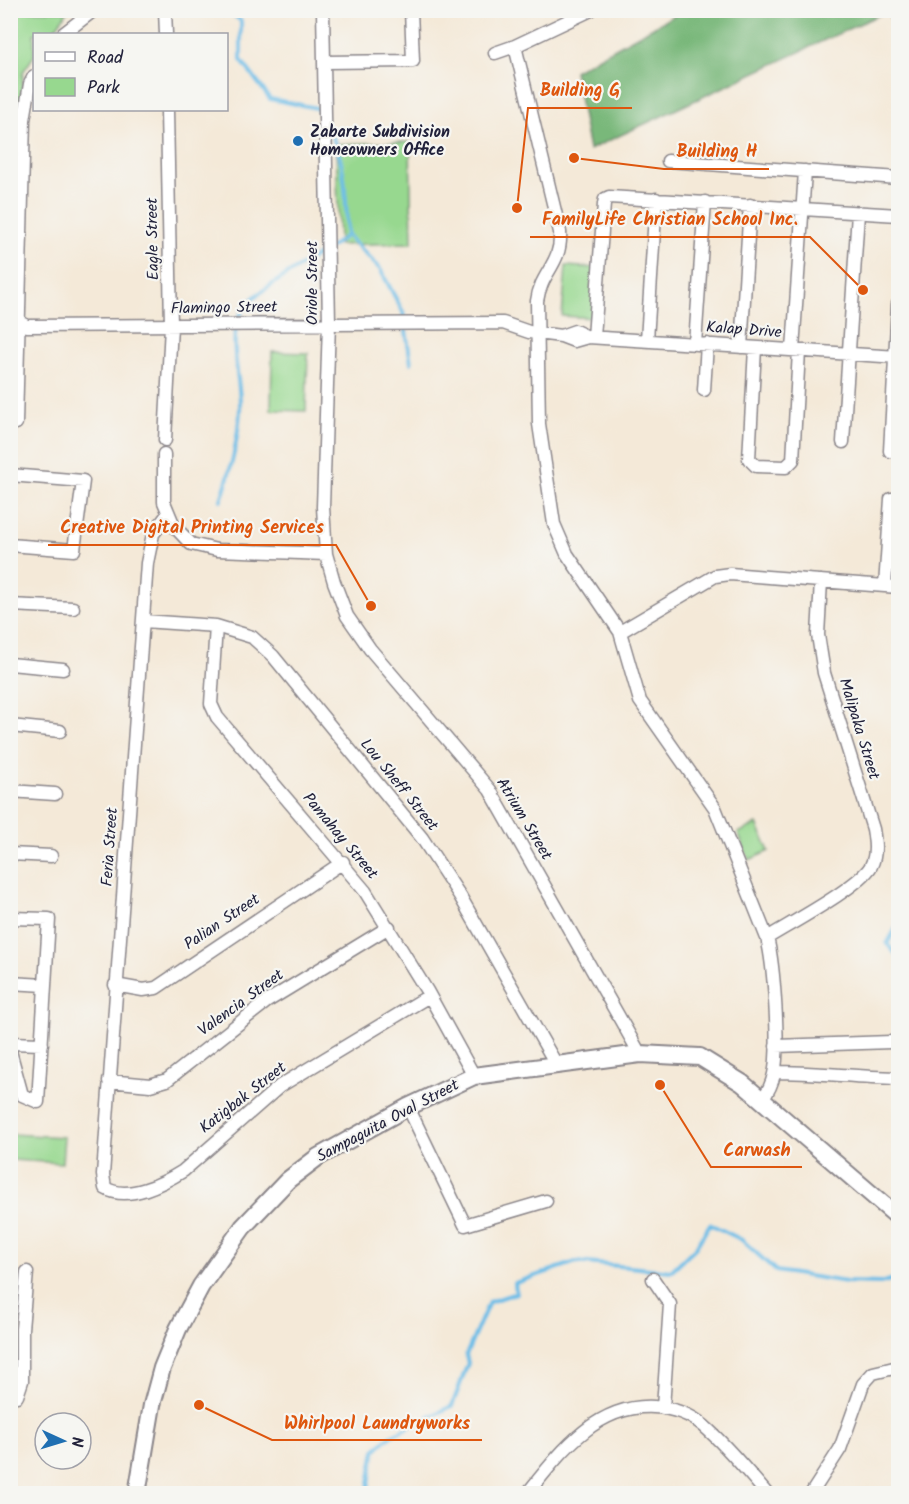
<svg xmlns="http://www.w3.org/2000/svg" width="909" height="1504" viewBox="0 0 909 1504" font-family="Kalam,sans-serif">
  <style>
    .green { fill: #97d88f; stroke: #5c7d65; stroke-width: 1.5 }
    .forest { fill: #79b87a; stroke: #4e6d5a; stroke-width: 1.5 }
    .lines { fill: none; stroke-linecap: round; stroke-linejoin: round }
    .stream { stroke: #6cbde7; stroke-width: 4 }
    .minor-casing { stroke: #8b868a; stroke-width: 15 }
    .major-casing { stroke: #8b868a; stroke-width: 20 }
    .minor { stroke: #fff; stroke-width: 12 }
    .major { stroke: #fff; stroke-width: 16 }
    .poi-dot { fill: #1f6fb2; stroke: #f6f6f2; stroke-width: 2 }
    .labels { text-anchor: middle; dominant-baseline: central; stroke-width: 4.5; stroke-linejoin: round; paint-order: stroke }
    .poi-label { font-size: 16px; font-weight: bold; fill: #22223b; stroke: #f6f6f2; text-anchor: start }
    .street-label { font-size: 16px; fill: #22223b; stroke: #f6f6f2 }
    .leader { fill: none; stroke: #de560e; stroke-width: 2 }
    .callout-dot { fill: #de560e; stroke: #f6f6f2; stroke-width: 2 }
    .callout-label { font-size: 18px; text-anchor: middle; font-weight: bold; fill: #de560e; stroke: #f6f6f2; stroke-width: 4.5; stroke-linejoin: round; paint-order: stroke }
  </style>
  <rect width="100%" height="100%" fill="#f6f6f2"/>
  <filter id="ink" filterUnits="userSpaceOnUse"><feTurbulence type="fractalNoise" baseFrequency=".0167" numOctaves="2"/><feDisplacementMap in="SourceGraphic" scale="12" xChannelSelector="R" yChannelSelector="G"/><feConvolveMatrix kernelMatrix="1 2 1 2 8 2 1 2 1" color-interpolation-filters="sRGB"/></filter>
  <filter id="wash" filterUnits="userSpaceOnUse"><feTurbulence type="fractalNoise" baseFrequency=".008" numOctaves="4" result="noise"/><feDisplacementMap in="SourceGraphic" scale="24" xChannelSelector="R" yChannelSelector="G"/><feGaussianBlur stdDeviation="1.35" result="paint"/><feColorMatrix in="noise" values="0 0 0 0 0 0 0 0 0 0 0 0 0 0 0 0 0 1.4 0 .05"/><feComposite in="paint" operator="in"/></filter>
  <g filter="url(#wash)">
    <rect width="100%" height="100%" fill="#f4e9d8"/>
    <path class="green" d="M10 11H68L51 34H34V56L23 72 13 286Z
      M410 142 412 243 339 245 336 144Z
      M566 266 597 268 594 318 562 316Z
      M272 352 308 353 306 411 271 410Z
      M757 824 769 851 749 860 738 833Z
      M10 1134 64 1137 62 1163 11 1160Z"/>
    <path class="forest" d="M682 11H898V34L887 11 589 150 574 71Z"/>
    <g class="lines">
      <path class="stream" d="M227 10 241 21V60L270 99 317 108 321 115
        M330 132C347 164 346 200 347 235L380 269 403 312 411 363
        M331 247 347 235
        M221 500C231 470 238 442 240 410 242 375 222 333 248 303 261 289 306 263 324 251
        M898 925 887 944 898 956
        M367 1494 375 1450 390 1436 452 1406 468 1363 466 1355 489 1302 516 1293 515 1283 576 1262 671 1271 696 1247 710 1224 742 1240 776 1271 846 1282 880 1283 898 1278"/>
    </g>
  </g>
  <g filter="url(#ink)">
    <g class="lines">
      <defs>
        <path id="minor" d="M165 10 166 34
          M323 10 329 323 323 507 326 554 334 582 347 616 370 649 490 790 640 1054
          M63 34 94 10
          M515 46 560 232C562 265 541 271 537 301L539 424 554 524 567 554 620 632 640 701 715 808 767 938C774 964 780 1049 774 1074 772 1084 768 1092 762 1100
          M495 53 515 46 591 10
          M325 62 413 61 411 10
          M668 161 898 178
          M10 317 27 326 503 323 529 332 561 336 574 341 588 337
          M561 336 575 331 588 337 898 357
          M594 337 604 204 605 199 609 197 898 215
          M647 340 656 199
          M695 344 705 202
          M741 347 750 205
          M755 348 749 459 756 466 786 467 793 460 799 351
          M793 350 805 171
          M704 390 707 344
          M16 423 24 120 30 84 34 76
          M165 440 171 326 167 110
          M843 442 858 213
          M890 451 898 304
          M164 454V502L174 526 191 544 217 550 326 554
          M10 475 83 481 74 550 10 545
          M168 514 153 534 147 563 103 1175 105 1188C128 1202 164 1183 183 1171L280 1086 429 996
          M885 586 891 499H898
          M10 605 73 608
          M143 621 216 626 252 637 273 656 422 838 460 896 556 1064
          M216 626 211 704 217 717 365 891 427 991 474 1076
          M620 632 715 576 730 574 898 587
          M10 664 63 669
          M10 726 60 731
          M10 791 55 794
          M10 854 51 856
          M10 918 49 919 38 1102 22 1095 10 1051
          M767 938C791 923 859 887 871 866 877 854 875 841 873 829L824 673 818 635 821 581
          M10 983 45 985
          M115 985 143 990 156 988 343 862
          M10 1043 42 1044
          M776 1046 891 1042
          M775 1072C815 1072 854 1077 895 1078
          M109 1081 150 1085 167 1080 266 1002 389 927
          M408 1107 465 1225 546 1201
          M653 1279 670 1304 663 1408
          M17 1396 22 1381V1329L27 1272
          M527 1494C560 1453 596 1404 654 1407 672 1408 690 1414 704 1426 727 1446 747 1471 767 1494
          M811 1494 840 1449 863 1384 873 1373 898 1367"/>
        <path id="major" d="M137 1494 152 1405 162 1368 178 1329 201 1286 243 1227 288 1180 318 1157 408 1107 474 1076 640 1054 700 1057 742 1083 898 1217"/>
      </defs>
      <use href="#minor" class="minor-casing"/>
      <use href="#major" class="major-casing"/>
      <use href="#minor" class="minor"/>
      <use href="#major" class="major"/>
    </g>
  </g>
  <circle class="poi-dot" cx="298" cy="141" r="6"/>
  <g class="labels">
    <g class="poi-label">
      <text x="310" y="132">Zabarte Subdivision<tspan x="310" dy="18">Homeowners Office</tspan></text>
    </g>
    <g class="street-label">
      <text transform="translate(153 239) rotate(-91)">Eagle Street</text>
      <text transform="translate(312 283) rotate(-90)">Oriole Street</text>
      <text transform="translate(224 308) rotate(-1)">Flamingo Street</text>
      <text transform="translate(744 330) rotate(4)">Kalap Drive</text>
      <text transform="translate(859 729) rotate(73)">Malipaka Street</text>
      <text transform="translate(399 785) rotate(51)">Lou Sheff Street</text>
      <text transform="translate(524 819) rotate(59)">Atrium Street</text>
      <text transform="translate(340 836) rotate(50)">Pamahay Street</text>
      <text transform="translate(110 847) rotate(-86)">Feria Street</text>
      <text transform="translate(222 922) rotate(-34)">Palian Street</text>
      <text transform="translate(241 1003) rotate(-36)">Valencia Street</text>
      <text transform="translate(243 1098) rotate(-38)">Katigbak Street</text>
      <text transform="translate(388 1121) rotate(-28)">Sampaguita Oval Street</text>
    </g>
  </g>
  <path class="leader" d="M517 208L528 108H632M574 158L664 169H769M863 290L810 237H530M371 606L336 545H48M660 1085L711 1167H802M199 1405L272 1440H482"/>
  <g class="callout-dot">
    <circle cx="517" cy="208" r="6"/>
    <circle cx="574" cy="158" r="6"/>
    <circle cx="863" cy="290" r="6"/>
    <circle cx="371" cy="606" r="6"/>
    <circle cx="660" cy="1085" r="6"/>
    <circle cx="199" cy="1405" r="6"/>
  </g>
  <g class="callout-label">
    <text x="580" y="96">Building G</text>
    <text x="717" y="157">Building H</text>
    <text x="670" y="225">FamilyLife Christian School Inc.</text>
    <text x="192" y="533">Creative Digital Printing Services</text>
    <text x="757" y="1156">Carwash</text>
    <text x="377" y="1429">Whirlpool Laundryworks</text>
  </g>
  <rect width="909" height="1504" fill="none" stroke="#f6f6f2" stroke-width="36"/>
  <rect x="33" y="33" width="195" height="78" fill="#f6f6f2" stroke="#a1a1a9" stroke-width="1.5"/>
  <rect x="45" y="52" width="30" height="9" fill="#ffffff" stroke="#a1a1a9" stroke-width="1.5"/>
  <text x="87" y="63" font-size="18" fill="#22223b">Road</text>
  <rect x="45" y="78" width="30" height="18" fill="#97d88f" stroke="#a1a1a9" stroke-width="1.5"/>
  <text x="87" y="93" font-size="18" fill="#22223b">Park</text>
  <g transform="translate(63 1441) rotate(94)"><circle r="28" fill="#f6f6f2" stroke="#a1a1a9" stroke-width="1.5"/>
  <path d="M0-4.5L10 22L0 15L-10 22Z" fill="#1f6fb2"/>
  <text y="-9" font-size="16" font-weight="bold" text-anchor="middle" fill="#22223b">N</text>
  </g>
</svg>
